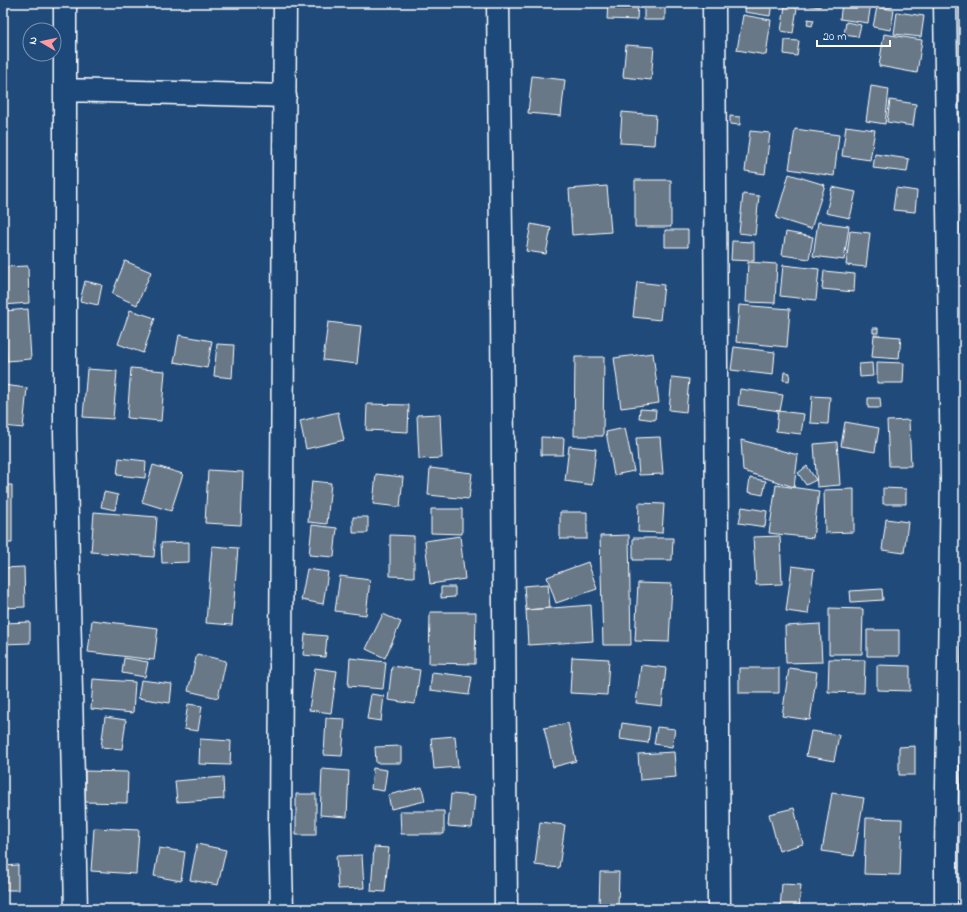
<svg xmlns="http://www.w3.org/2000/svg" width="967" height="912" viewBox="0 0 967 912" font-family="'Indie Flower',sans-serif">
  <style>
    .building { fill: #677887; stroke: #fff }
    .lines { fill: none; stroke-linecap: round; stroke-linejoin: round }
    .minor-casing { stroke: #fff; stroke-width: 25 }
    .minor { stroke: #1f4a7a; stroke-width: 22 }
  </style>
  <rect width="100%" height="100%" fill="#1f4a7a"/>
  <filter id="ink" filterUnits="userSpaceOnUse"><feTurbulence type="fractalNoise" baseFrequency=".025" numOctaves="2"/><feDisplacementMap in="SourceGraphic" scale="8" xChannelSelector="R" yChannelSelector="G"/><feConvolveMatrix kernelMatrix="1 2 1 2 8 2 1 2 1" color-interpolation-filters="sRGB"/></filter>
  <g filter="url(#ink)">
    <path class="building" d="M608 3H638L637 20 607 19Z
      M644 3H665V20H644Z
      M746 3H772L770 16 745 12Z
      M808 3H821L820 7 807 5Z
      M842 3H871L868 23 840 19Z
      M873 3H891L890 7Z
      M785 6 797 8 793 33 781 31Z
      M877 7 894 10 891 30 873 27Z
      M897 12 924 16 921 37 894 34Z
      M743 15 771 20 766 55 737 50Z
      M808 19 814 20 812 26 807 25Z
      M846 22 861 25 858 37 844 35Z
      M884 34 922 40 917 73 879 66Z
      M785 40 799 41 797 56 784 54Z
      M626 45 654 47 651 80 623 77Z
      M532 76 565 80 561 116 528 113Z
      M871 86 889 89 885 124 866 121Z
      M890 100 916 104 913 126 887 122Z
      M622 112 656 115 654 145 620 143Z
      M730 116 740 117V125L730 124Z
      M846 126 875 130 870 160 842 156Z
      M795 129 839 135 834 176 789 169Z
      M750 131 770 133 765 174 745 171Z
      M875 154 909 159 907 172 873 168Z
      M789 174 825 185 811 229 776 218Z
      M635 180H671V227H635Z
      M958 183H964V205H958Z
      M607 186 611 232 572 235 569 189Z
      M832 187 856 192 850 218 826 213Z
      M896 188 917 191 915 212 893 210Z
      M743 194 759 196 755 235 739 233Z
      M818 222 849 226 844 260 813 256Z
      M531 224 551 228 546 254 526 251Z
      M665 230H688V247H665Z
      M850 231 870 233 866 267 846 265Z
      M786 232 813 237 809 259 782 255Z
      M732 241 754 242V261L731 260Z
      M125 261 151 272 137 305 112 294Z
      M748 262 777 264 775 303 746 302Z
      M783 265 819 269 816 300 780 296Z
      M28 266 29 303 3 305V267Z
      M824 271 855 274 854 292 822 289Z
      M964 272V296L961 295Z
      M85 281 102 285 98 305 80 301Z
      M637 282 664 285 660 320 633 317Z
      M739 305 790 309 787 347 736 342Z
      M28 309 31 359 7 361 4 311Z
      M130 310 155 318 143 353 118 344Z
      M328 322 361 326 357 364 323 360Z
      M873 328H878V333H873Z
      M179 335 212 341 207 368 174 362Z
      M874 335 901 337 899 359 872 357Z
      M217 344 234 345 232 378 214 376Z
      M734 347 775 352 773 375 731 370Z
      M653 353 659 403 621 408 614 358Z
      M575 357H604L603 436H574Z
      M877 362 904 363 903 383H877Z
      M872 363 873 376 860 377 859 364Z
      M131 368 165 371 161 421 127 418Z
      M87 369 117 371 113 419 83 417Z
      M784 372 790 373 789 381 783 380Z
      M672 377 689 379 686 412 669 410Z
      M3 385 27 388 23 428 3 426Z
      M740 389 783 395 780 411 738 405Z
      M812 396 830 397 828 424 810 423Z
      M868 398H880L881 408H868Z
      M367 404 409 405 408 432 366 430Z
      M640 409 656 410 655 420 639 418Z
      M778 411 804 414 801 434 776 431Z
      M338 412 344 440 306 449 300 421Z
      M440 414 442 458 419 459 417 415Z
      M909 420 911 466H889L887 421Z
      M845 422 879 428 875 452 841 446Z
      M625 428 634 471 614 475 606 432Z
      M541 437 564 438 563 455H541Z
      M660 437 663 474 639 475 636 438Z
      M741 440 798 455 794 487 743 471Z
      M837 442 840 485 817 487 814 444Z
      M569 446 596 449 592 485 565 481Z
      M119 458 146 461 145 478 117 475Z
      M153 465 183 474 171 511 142 502Z
      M807 466 816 480 806 485 798 473Z
      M430 468 472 473 469 499 428 495Z
      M208 470 243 472 241 525 205 523Z
      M376 474 403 477 400 507 373 504Z
      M750 478 766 481 763 495 748 492Z
      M312 481 331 483 327 524 308 522Z
      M3 485H12V543H3Z
      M776 485 819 491 813 538 769 533Z
      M883 488 906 489V504H883Z
      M854 489V532L825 533 824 490Z
      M104 492 118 495 115 510 101 507Z
      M639 503 664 504 662 533 638 532Z
      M742 507 767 511 765 527 739 523Z
      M431 509H462V534L431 533Z
      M94 512 157 517 154 557 91 552Z
      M560 512H587V539H560Z
      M353 517H368V533H353Z
      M886 519 908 522 904 553 882 550Z
      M312 525 337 528 334 557 309 555Z
      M390 535 414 536V577L390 576Z
      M629 535 631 645H603L600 536Z
      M460 536 465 579 430 584 425 541Z
      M780 536 782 584 756 585 753 537Z
      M633 538H673L672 560H633Z
      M189 542V562L162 563 161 543Z
      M212 546 238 548 232 625 206 623Z
      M588 562 597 589 556 603 547 577Z
      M792 566 814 569 808 614 786 611Z
      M24 567 25 607 3 608V568Z
      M307 569 328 572 323 604 301 600Z
      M340 576 370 580 366 615 335 611Z
      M638 583 672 584 669 642 635 641Z
      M548 584 550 608 526 610 524 586Z
      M441 587H455V597L441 598Z
      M882 589 883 600 851 602 850 591Z
      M591 605 593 641 528 645 526 610Z
      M829 608 863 609 862 654H829Z
      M430 612H476L475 664 429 663Z
      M383 614 401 622 385 658 366 649Z
      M92 620 158 628 154 660 88 652Z
      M30 622V643L3 644V623Z
      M820 624 822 662 786 663 785 626Z
      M867 630H899V656H867Z
      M305 634 327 636 325 657 303 655Z
      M197 654 226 661 218 698 188 691Z
      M572 657 609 659 607 695 570 693Z
      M124 658 148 662 145 677 122 673Z
      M350 658 386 662 383 689 348 686Z
      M829 659 865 660 864 693 828 692Z
      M641 665 666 668 662 706 636 703Z
      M877 665 910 666V691L877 690Z
      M392 666 420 670 415 704 388 700Z
      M315 668 337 671 331 713 309 710Z
      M739 668H779V693H739Z
      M789 668 817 672 810 720 782 716Z
      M432 672 472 677 469 695 430 690Z
      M93 679 135 682 133 713 91 709Z
      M141 680 172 684 170 703 138 698Z
      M371 694 384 696 381 721 367 719Z
      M188 704 202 706 198 731 184 729Z
      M105 717 126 720 122 749 101 747Z
      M326 718 345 719 342 756 324 755Z
      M568 723 576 761 553 767 544 728Z
      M622 723 650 727 648 743 620 739Z
      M657 727 675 729 672 747 654 744Z
      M811 731 839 735 834 761 806 756Z
      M455 736 458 767 434 769 431 738Z
      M200 739 231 741 230 765 199 764Z
      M401 746V763H376L375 747Z
      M915 746V775H899V747Z
      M674 752 676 777 640 780 638 754Z
      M962 754H964V792H960Z
      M373 768 387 770 384 791 371 789Z
      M322 769 349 771 347 817 320 815Z
      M85 771 128 772 127 803 85 802Z
      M223 777 224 799 177 802 175 781Z
      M422 787 425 801 391 809 388 795Z
      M832 793 864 798 854 856 822 851Z
      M296 794H316V835H296Z
      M451 794 475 796 472 828 448 826Z
      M794 808 803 844 779 851 769 814Z
      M400 811H444V834H401Z
      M866 818 902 819 900 875 864 874Z
      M540 822 565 825 559 868 535 865Z
      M94 828 139 830 136 874 91 871Z
      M197 844 226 850 218 885 190 880Z
      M374 847 389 848 385 892 371 891Z
      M159 848 185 852 181 881 154 876Z
      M362 855 364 888 338 889 336 856Z
      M18 865V890H3V866Z
      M600 872H619L618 909 599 908Z
      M782 884 801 885 799 909H780Z
      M634 904 657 909H633Z"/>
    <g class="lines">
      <defs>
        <path id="minor" d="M65 3V431L76 909
          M498 3 502 308 506 909
          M714 3 719 909
          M945 3 952 477 946 849V909
          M65 90 285 96
          M282 909 280 826 285 3"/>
      </defs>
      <use href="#minor" class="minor-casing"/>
      <use href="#minor" class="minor"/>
    </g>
  </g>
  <rect width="967" height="912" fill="none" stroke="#1f4a7a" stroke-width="16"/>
  <rect x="8" y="8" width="951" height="896" fill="none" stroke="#fff" stroke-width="1.5" filter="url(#ink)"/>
  <g transform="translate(42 42) rotate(279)"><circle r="19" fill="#1f4a7a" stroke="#7992af"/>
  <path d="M0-3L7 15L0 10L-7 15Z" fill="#ff9aa2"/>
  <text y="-6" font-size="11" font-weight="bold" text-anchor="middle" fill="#ffffff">N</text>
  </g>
  <path d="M817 40v6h73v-6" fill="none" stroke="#ffffff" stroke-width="2"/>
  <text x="823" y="40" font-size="12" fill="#ffffff" stroke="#1f4a7a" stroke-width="3" paint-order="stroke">20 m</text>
</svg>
